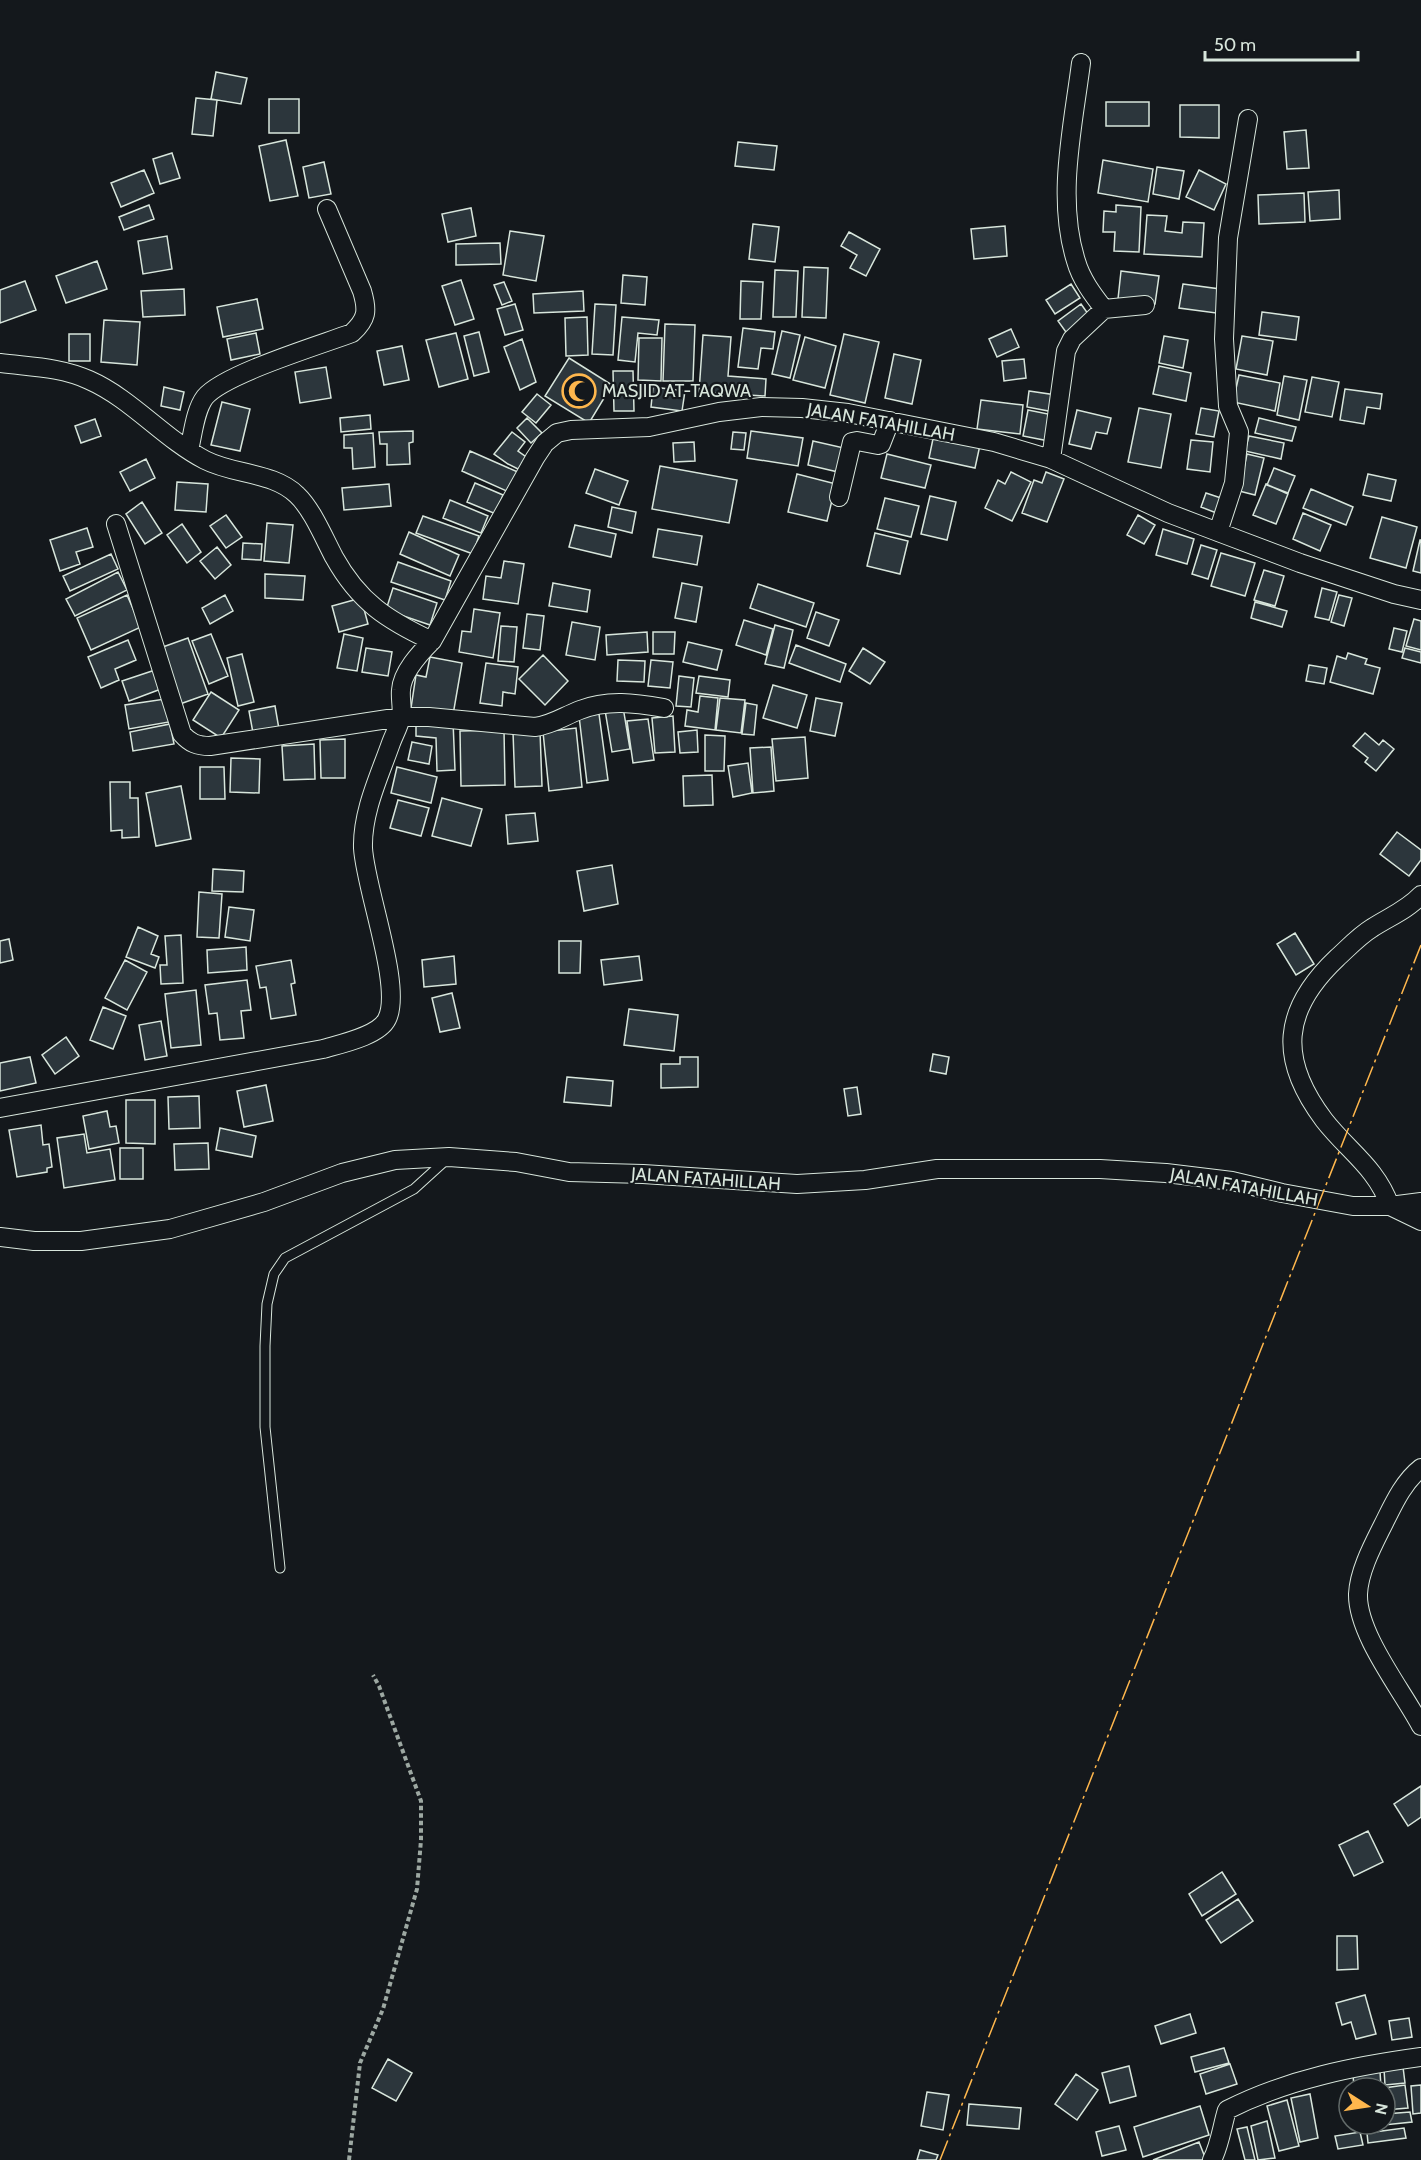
<svg xmlns="http://www.w3.org/2000/svg" width="1421" height="2160" viewBox="0 0 1421 2160" font-family="Cabin,sans-serif">
  <style>
    .building { fill: #2c363c; stroke: #d8e6dc; stroke-width: 1.5 }
    .lines { fill: none; stroke-linecap: round; stroke-linejoin: round }
    .service-casing { stroke: #d8e6dc; stroke-width: 11 }
    .minor-casing { stroke: #d8e6dc; stroke-width: 20 }
    .path { stroke: #9da8a2; stroke-width: 4; stroke-dasharray: 4.5 3; stroke-linecap: butt }
    .service { stroke: #14181c; stroke-width: 9 }
    .minor { stroke: #14181c; stroke-width: 18 }
    .power { stroke: #ffb74d; stroke-width: 1.5; stroke-dasharray: 21 4.5 3 4.5; stroke-linecap: butt }
    .labels { text-anchor: middle; dominant-baseline: central; stroke-width: 4.5; stroke-linejoin: round; paint-order: stroke }
    .poi-label { font-size: 18px; fill: #d8e6dc; stroke: #14181c; text-anchor: start }
    .street-label { font-size: 18px; fill: #d8e6dc; stroke: #14181c }
  </style>
  <rect width="100%" height="100%" fill="#14181c"/>
  <path class="building" d="M216 72 247 78 241 104 211 99Z
    M196 98 217 100 213 136 192 134Z
    M269 99H299V133H269Z
    M1106 102H1149V126H1106Z
    M1180 105H1219V138L1180 137Z
    M1306 130 1309 168 1287 169 1284 132Z
    M286 140 298 196 270 201 259 146Z
    M738 142 777 146 774 170 735 166Z
    M172 153 180 178 160 184 153 159Z
    M1103 160 1153 169 1148 202 1098 193Z
    M324 162 331 194 309 198 303 167Z
    M1157 167 1184 171 1179 199 1153 194Z
    M144 170 154 193 121 207 111 183Z
    M1199 170 1226 184 1214 210 1186 197Z
    M1339 190 1340 219 1310 221 1308 192Z
    M1304 193 1305 222 1259 224 1258 195Z
    M149 205 154 219 124 230 119 217Z
    M1116 205 1141 207 1139 252 1114 251 1115 232H1103L1104 211 1116 212Z
    M471 208 476 236 448 242 442 214Z
    M1147 215 1167 216 1165 231 1182 233 1183 222 1204 223 1202 257 1144 254Z
    M753 224 779 227 775 262 749 259Z
    M1005 226 1007 256 974 259 971 229Z
    M510 231 544 236 536 281 503 275Z
    M849 232 880 249 866 276 850 268 857 255 841 246Z
    M167 236 172 269 143 274 138 241Z
    M500 243 501 264 456 265V244Z
    M97 261 107 289 66 303 56 276Z
    M804 267 828 268 826 318 802 317Z
    M775 270 798 271 796 317H773Z
    M1121 271 1159 276 1155 304 1118 299Z
    M623 275 647 277 645 305 621 303Z
    M461 280 474 319 455 325 442 286Z
    M25 281 36 310 0 323V290Z
    M741 281 763 282 761 319H740Z
    M504 282 512 301 502 305 494 285Z
    M1071 284 1080 298 1055 314 1046 300Z
    M1183 284 1220 289 1216 313 1179 308Z
    M184 289 185 315 143 317 141 291Z
    M583 291 584 311 534 313 533 294Z
    M257 299 263 329 223 337 217 307Z
    M515 304 523 330 505 335 497 309Z
    M595 304 616 305 613 355 592 354Z
    M1081 304 1091 318 1068 335 1058 321Z
    M1262 312 1299 317 1296 340 1259 335Z
    M587 317 588 355 566 356 565 318Z
    M622 317 659 320 657 335 638 333 635 362 618 360Z
    M104 320 140 322 137 365 101 362Z
    M665 324 695 325 693 381H663Z
    M743 328 775 332 773 349 761 348 758 369 738 367Z
    M1011 329 1019 347 997 357 989 339Z
    M782 331 800 335 790 378 772 374Z
    M479 332 489 372 474 376 464 336Z
    M256 333 260 354 231 360 227 339Z
    M456 333 468 379 439 387 426 340Z
    M69 334H90V361H69Z
    M844 334 879 342 865 403 830 395Z
    M703 335 731 337 728 376 766 379 765 396 699 392Z
    M1164 336 1188 340 1183 368 1159 363Z
    M1242 336 1273 341 1267 375 1236 369Z
    M805 337 836 346 825 388 793 380Z
    M639 338H662L661 381 638 380Z
    M522 339 536 382 520 390 504 347Z
    M402 346 409 380 384 385 377 351Z
    M894 354 921 360 912 404 885 398Z
    M569 358 612 385 589 423 545 396Z
    M1024 359 1026 378 1004 381 1002 361Z
    M1159 366 1191 373 1186 401 1153 394Z
    M326 367 331 398 300 403 295 372Z
    M613 371H633L634 411H614Z
    M1239 375 1280 383 1275 411 1233 402Z
    M1284 376 1307 380 1299 420 1277 415Z
    M1312 377 1339 382 1332 417 1305 412Z
    M164 387 184 392 180 410 161 406Z
    M653 387 685 391 682 411 651 407Z
    M1345 389 1382 394 1380 409 1367 407 1364 424 1340 420Z
    M1029 391 1056 395 1054 412 1027 407Z
    M537 394 551 405 536 423 522 412Z
    M981 400 1023 405 1020 434 977 429Z
    M222 402 250 409 240 451 211 445Z
    M1139 408 1171 414 1161 468 1128 462Z
    M1201 408 1219 411 1214 437 1196 434Z
    M1028 410 1053 415 1049 441 1023 436Z
    M1077 410 1111 418 1107 434 1096 432 1091 449 1069 444Z
    M370 415 371 429 341 432 340 418Z
    M527 418 542 433 531 443 517 428Z
    M1259 418 1296 427 1292 441 1255 433Z
    M95 419 101 436 81 443 75 426Z
    M413 431V442L409 443 410 464 387 465V444H380L379 432Z
    M751 431 803 438 798 466 747 458Z
    M512 432 525 442 518 451 529 459 520 470 508 464 494 454Z
    M733 432 746 433 744 450 731 449Z
    M373 433 375 467 353 469 352 448H344V435Z
    M934 434 980 445 975 468 929 458Z
    M1249 436 1284 443 1281 459 1245 451Z
    M1191 440 1213 442 1210 472 1187 469Z
    M813 441 844 448 838 472 808 465Z
    M694 442 695 461 674 462 673 443Z
    M470 451 520 473 511 493 462 471Z
    M887 454 931 465 925 488 881 478Z
    M1247 454 1264 458 1255 495 1239 491Z
    M146 459 155 478 130 491 120 472Z
    M660 466 737 480 729 523 652 509Z
    M1274 468 1295 476 1288 493 1267 485Z
    M595 469 628 481 619 505 586 493Z
    M1011 472 1031 482 1012 521 985 508 998 480 1005 484Z
    M1046 472 1064 479 1047 522 1022 513 1034 480 1042 483Z
    M797 474 836 484 827 521 788 512Z
    M1368 474 1396 480 1391 501 1363 495Z
    M177 482 208 484 206 512 175 510Z
    M475 483 503 495 496 514 467 502Z
    M389 484 391 506 344 510 342 488Z
    M1266 484 1288 494 1276 524 1253 515Z
    M1311 489 1353 507 1346 525 1303 508Z
    M1206 493 1224 499 1219 514 1201 507Z
    M930 496 956 502 947 540 921 534Z
    M885 498 919 506 911 537 877 529Z
    M450 500 488 516 481 533 443 518Z
    M142 502 162 533 145 544 126 514Z
    M612 507 636 512 632 533 608 527Z
    M1303 513 1331 525 1320 551 1293 539Z
    M226 515 242 537 226 548 210 526Z
    M1138 515 1155 525 1144 544 1127 535Z
    M423 516 479 536 473 554 416 533Z
    M1382 517 1417 527 1406 568 1370 558Z
    M267 523 293 525 289 563 264 561Z
    M182 524 201 552 187 563 167 535Z
    M575 525 616 534 611 557 569 547Z
    M87 528 93 547 76 552 80 564 60 571 50 540Z
    M658 529 702 536 697 565 653 557Z
    M1163 529 1194 539 1187 564 1156 555Z
    M409 532 459 555 450 576 400 554Z
    M875 533 908 541 900 574 867 566Z
    M1420 540H1421V573L1413 571Z
    M243 543 262 544 261 560 242 559Z
    M1201 545 1217 550 1208 579 1192 574Z
    M217 547 231 565 215 579 200 561Z
    M1221 553 1255 563 1245 596 1211 586Z
    M111 554 118 569 70 591 63 576Z
    M504 561 524 564 518 604 483 599 486 576 501 578Z
    M398 562 451 581 445 600 391 582Z
    M1264 570 1284 576 1275 606 1254 600Z
    M118 572 127 590 75 616 66 599Z
    M265 574 305 576 303 600 265 598Z
    M553 583 590 590 587 612 549 606Z
    M682 583 702 587 696 622 675 618Z
    M758 584 814 603 806 627 750 608Z
    M393 588 437 603 430 625 386 610Z
    M1322 588 1337 592 1329 620 1315 617Z
    M127 595 141 627 91 650 77 618Z
    M225 595 233 611 210 624 202 608Z
    M1339 595 1352 598 1344 626 1331 622Z
    M361 598 368 624 339 632 332 606Z
    M1255 602 1287 611 1282 627 1251 618Z
    M474 609 500 613 493 658 459 652 462 631 471 632Z
    M816 612 839 620 829 646 807 638Z
    M527 614 544 616 540 650 523 648Z
    M1414 619 1421 621V650L1406 646Z
    M744 620 773 629 766 655 736 645Z
    M572 622 600 627 595 660 566 655Z
    M775 625 793 630 784 668 765 664Z
    M501 626 517 627 514 662 498 661Z
    M1394 628 1407 631 1402 652 1389 649Z
    M647 632 648 652 607 655 606 635Z
    M653 632H675L674 654H653Z
    M211 634 228 676 209 684 192 641Z
    M344 634 363 638 357 671 337 668Z
    M188 638 208 694 180 704 160 648Z
    M128 640 136 660 115 669 119 680 101 688 88 657Z
    M688 642 722 650 717 670 683 662Z
    M796 645 846 664 840 682 789 663Z
    M366 648 392 652 388 676 362 672Z
    M863 648 885 662 870 684 849 671Z
    M1405 648 1421 652V663L1402 658Z
    M1348 653 1367 659 1365 664 1380 668 1373 694 1330 682 1337 656 1346 659Z
    M242 654 254 702 238 706 227 658Z
    M543 655 568 681 545 705 519 679Z
    M430 657 462 663 453 715 411 708 416 675 426 677Z
    M618 660 645 661 644 682 617 681Z
    M651 660 673 662 670 688 648 686Z
    M486 663 518 667 515 694 503 692 502 706 480 703Z
    M1309 665 1327 668 1324 684 1306 681Z
    M155 670 161 689 129 701 122 681Z
    M679 676 694 678 691 707 676 706Z
    M699 676 730 680 728 697 696 693Z
    M773 685 807 695 797 728 763 718Z
    M211 692 239 710 221 738 193 720Z
    M700 696 718 698 715 730 685 726 687 710 698 712Z
    M720 698 745 700 741 733 716 730Z
    M816 698 842 703 835 736 810 731Z
    M165 699 169 722 129 729 125 705Z
    M746 703 757 705 754 735 742 734Z
    M275 706 279 729 253 733 249 711Z
    M623 707 630 749 612 752 605 710Z
    M599 714 608 780 587 783 579 716Z
    M673 716 675 752 655 753 652 718Z
    M648 719 654 760 633 763 627 721Z
    M453 721 455 770 437 771 436 738 416 736V722Z
    M170 724 174 744 133 751 130 732Z
    M576 728 582 787 549 791 543 732Z
    M504 730 505 785 461 786 460 731Z
    M697 730 698 752 680 753 678 732Z
    M540 731 542 786 515 787 513 732Z
    M1365 733 1379 745 1383 740 1394 749 1376 771 1365 762 1368 758 1353 746Z
    M705 735 725 736 724 771H705Z
    M805 737 808 778 776 781 772 739Z
    M345 739V778H321L320 740Z
    M412 742 432 746 429 764 408 760Z
    M314 744 315 779 284 780 282 746Z
    M771 747 774 791 753 793 750 748Z
    M231 758 260 759 259 793 230 792Z
    M748 763 752 793 733 797 728 766Z
    M200 767H224L225 799H200Z
    M397 767 437 777 431 803 391 793Z
    M712 775 713 805 684 806 683 776Z
    M110 782H130V798H138L139 837 122 838V830L111 831Z
    M181 786 191 839 156 846 146 793Z
    M442 798 482 809 471 846 432 836Z
    M398 800 429 808 421 836 390 828Z
    M535 813 538 841 508 844 506 815Z
    M1397 832 1421 850V860L1409 876 1380 854Z
    M612 865 618 904 584 911 577 871Z
    M213 869 244 871 243 892 212 891Z
    M199 892 222 894 219 938 197 937Z
    M229 907 254 910 250 941 225 937Z
    M138 927 158 936 151 954 159 957 155 968 126 957Z
    M1295 933 1314 964 1296 975 1277 944Z
    M181 935 183 983 161 984 160 965H167L165 936Z
    M9 939 13 960 0 963V941Z
    M559 941H581L580 973H559Z
    M246 947 247 970 208 973 207 950Z
    M454 956 456 984 424 987 422 960Z
    M639 956 642 980 604 985 601 960Z
    M125 960 147 972 127 1010 105 998Z
    M291 960 295 983 291 984 296 1015 271 1019 266 987 260 988 256 966Z
    M247 980 251 1010 241 1011 244 1038 220 1040 217 1013 209 1014 205 985Z
    M196 990 201 1045 171 1048 165 994Z
    M452 993 460 1028 440 1032 432 998Z
    M103 1007 126 1016 113 1049 90 1040Z
    M629 1009 678 1015 674 1051 624 1045Z
    M161 1021 167 1056 145 1060 139 1025Z
    M66 1037 79 1056 55 1074 42 1055Z
    M933 1054 949 1057 946 1074 930 1071Z
    M30 1057 36 1083 0 1091V1063Z
    M680 1057H698V1087L661 1088V1064H680Z
    M567 1077 613 1081 611 1106 564 1102Z
    M266 1085 273 1121 244 1127 237 1091Z
    M857 1087 861 1114 848 1116 844 1089Z
    M199 1096 200 1128 169 1129 168 1097Z
    M126 1100H155V1144L126 1143Z
    M107 1111 110 1127 116 1126 119 1143 89 1149 83 1116Z
    M41 1125 43 1145 49 1144 52 1167 47 1168V1172L17 1177 9 1130Z
    M220 1128 256 1136 252 1157 216 1150Z
    M84 1134 87 1153 110 1149 115 1180 64 1188 57 1138Z
    M208 1143 209 1169 175 1170 174 1144Z
    M120 1148H143V1179H120Z
    M1421 1786V1817L1408 1826 1394 1804Z
    M1368 1831 1383 1862 1354 1876 1339 1845Z
    M1222 1872 1236 1894 1202 1916 1189 1894Z
    M1238 1899 1253 1921 1221 1943 1206 1920Z
    M1337 1936H1357L1358 1969 1337 1970Z
    M1365 1995 1376 2034 1356 2039 1351 2022 1342 2025 1336 2003Z
    M1190 2014 1196 2033 1161 2044 1155 2026Z
    M1409 2018 1412 2037 1392 2040 1389 2021Z
    M1224 2048 1229 2063 1195 2072 1191 2057Z
    M388 2059 412 2073 396 2101 372 2088Z
    M1230 2064 1237 2084 1206 2094 1200 2074Z
    M1129 2066 1136 2096 1110 2103 1102 2073Z
    M1403 2067 1405 2083 1385 2085 1384 2069Z
    M1380 2071 1381 2088H1354L1353 2074Z
    M1076 2074 1098 2090 1077 2120 1055 2104Z
    M1405 2085 1408 2108 1385 2110 1384 2088Z
    M1421 2085V2113L1413 2114 1411 2086Z
    M927 2092 949 2095 943 2130 921 2126Z
    M1310 2094 1318 2138 1300 2142 1291 2098Z
    M1287 2100 1299 2146 1279 2151 1267 2106Z
    M969 2104 1021 2108 1019 2129 967 2125Z
    M1200 2106 1209 2135 1143 2157 1134 2127Z
    M1410 2112 1412 2122 1384 2125 1385 2114Z
    M1267 2121 1275 2158 1258 2160 1251 2126Z
    M1119 2126 1126 2150 1102 2156 1096 2132Z
    M1247 2127 1255 2160H1245L1237 2129Z
    M1404 2128 1406 2138 1368 2143 1367 2133Z
    M1360 2132 1363 2145 1338 2149 1335 2136Z
    M1199 2142 1206 2160H1153Z
    M920 2150 938 2155 936 2160H917Z"/>
  <g class="lines">
    <defs>
      <path id="service" d="M280 1568 265 1427V1346L267 1304 274 1274 285 1258 414 1189 447 1159"/>
      <path id="minor" d="M1081 63C1073 127 1056 198 1076 261 1081 279 1093 295 1104 309
        M0 363C31 367 60 367 89 380 132 399 163 438 205 460 234 475 274 472 297 495 312 509 324 538 334 557 359 602 387 620 432 641
        M189 450C193 434 195 410 205 397 224 374 320 345 352 333 367 319 368 311 362 291L327 209
        M1051 459 1066 351 1072 339 1104 309 1145 305
        M839 497 852 442 857 441 878 445 881 444 890 421
        M116 524 182 734C190 743 197 746 210 746L401 717H429L535 727C552 725 564 716 580 710 608 699 635 703 664 708
        M1218 532 1234 483 1239 432 1228 406 1224 339 1228 238 1248 119
        M1421 895C1407 910 1389 917 1372 928 1359 936 1348 948 1337 958 1282 1010 1278 1059 1324 1120 1348 1151 1376 1167 1390 1206L1421 1221
        M0 1108 323 1049C340 1044 379 1036 387 1019 403 987 365 888 363 848 362 812 379 777 391 743 394 735 399 726 401 717 403 709 400 699 401 690 402 672 420 653 432 641L535 458 545 443 557 433 571 430 649 427 719 412 761 407 802 408 848 413 994 442 1051 459 1168 513 1218 532 1300 563 1394 594 1421 600
        M0 1237 34 1241H81L170 1229 264 1202 342 1173 395 1160 449 1157 516 1162 569 1172 643 1174 797 1184 865 1180 937 1169H1100L1166 1173 1232 1181 1282 1193 1353 1206H1390L1421 1202
        M1421 1468C1403 1482 1393 1505 1383 1525 1373 1545 1359 1571 1358 1594 1357 1634 1402 1690 1421 1726
        M1212 2160C1220 2145 1222 2126 1227 2110 1288 2079 1355 2066 1421 2057"/>
    </defs>
    <use href="#service" class="service-casing"/>
    <use href="#minor" class="minor-casing"/>
    <path class="path" d="M349 2160 360 2063 383 2009 417 1889 421 1840V1801L379 1686 373 1675"/>
    <use href="#service" class="service"/>
    <use href="#minor" class="minor"/>
    <path class="power" d="M940 2160 1421 945"/>
  </g>
  <defs>
    <symbol id="mosque-ring" viewBox="-11 -11 22 22"><circle r="9.5" fill="#14181c" stroke="#ffb74d" stroke-width="1.5"/><path d="M3.5-4.9A6 6 0 1 0 3.5 4.9A5 5 0 1 1 3.5-4.9Z" fill="#ffb74d"/></symbol>
  </defs>
  <g fill-rule="evenodd">
    <use href="#mosque-ring" x="560" y="372" width="38" height="38"/>
  </g>
  <g class="labels">
    <g class="poi-label">
      <text x="602" y="391">MASJID AT-TAQWA</text>
    </g>
    <g class="street-label">
      <text transform="translate(881 422) rotate(10)">JALAN FATAHILLAH</text>
      <text transform="translate(706 1179) rotate(4)">JALAN FATAHILLAH</text>
      <text transform="translate(1244 1187) rotate(10)">JALAN FATAHILLAH</text>
    </g>
  </g>
  <g transform="translate(1367 2106) rotate(102)"><circle r="28" fill="#14181c" stroke="#626a69" stroke-width="1.5"/>
  <path d="M0-4.5L10 22L0 15L-10 22Z" fill="#ffb74d"/>
  <text y="-9" font-size="16" font-weight="bold" text-anchor="middle" fill="#d8e6dc">N</text>
  </g>
  <path d="M1205 51v9h153v-9" fill="none" stroke="#d8e6dc" stroke-width="3"/>
  <text x="1214" y="51" font-size="18" fill="#d8e6dc" stroke="#14181c" stroke-width="4.5" paint-order="stroke">50 m</text>
</svg>
